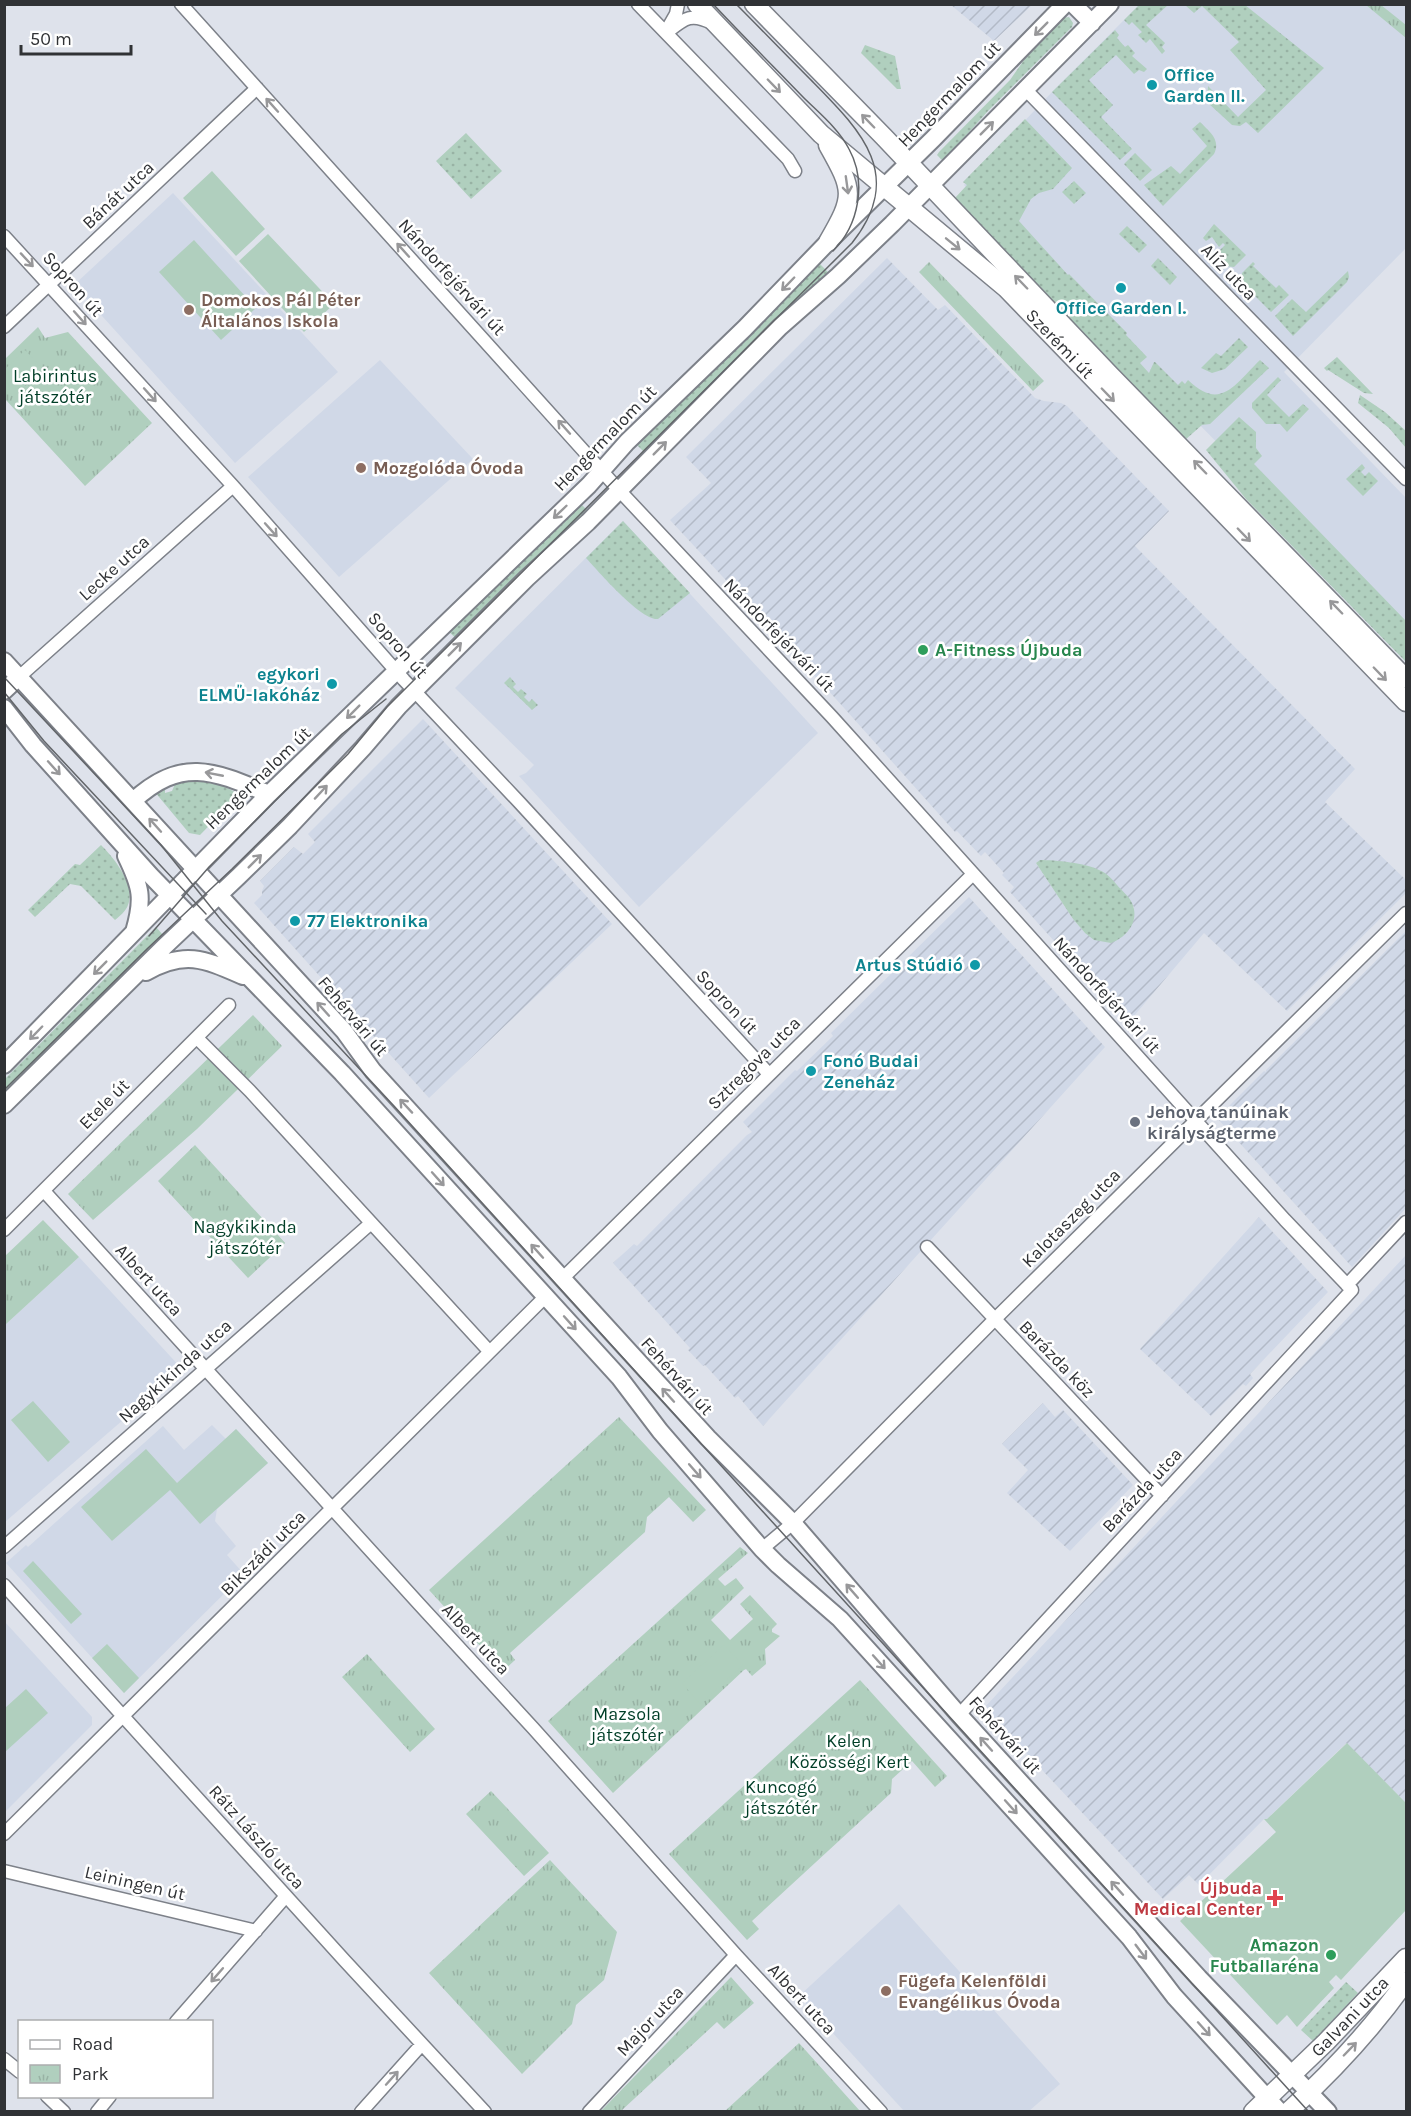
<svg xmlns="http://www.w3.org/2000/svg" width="1411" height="2116" viewBox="0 0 1411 2116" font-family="Karla,sans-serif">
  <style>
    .built { fill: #d0d8e7 }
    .industrial { fill: url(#industrial-furrows); fill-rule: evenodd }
    .grass { fill: url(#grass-dots) }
    .park { fill: url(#park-tufts) }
    .pitch { fill: #b0cfbe }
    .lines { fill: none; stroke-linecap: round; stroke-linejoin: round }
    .street-casing { stroke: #7d8189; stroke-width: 15 }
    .secondary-casing { stroke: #7d8189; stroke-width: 20 }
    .primary-casing { stroke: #7d8189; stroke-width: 21 }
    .street { stroke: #fff; stroke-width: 12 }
    .secondary { stroke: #fff; stroke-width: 16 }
    .primary { stroke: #fff; stroke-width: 18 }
    .tram { stroke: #63666a; stroke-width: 1.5 }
    .oneway { stroke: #98989a }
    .culture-dot { fill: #0f9aa8; stroke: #fff; stroke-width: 2 }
    .education-dot { fill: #8d6e63; stroke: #fff; stroke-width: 2 }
    .leisure-dot { fill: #2e9e5b; stroke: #fff; stroke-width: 2 }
    .worship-dot { fill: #6b7280; stroke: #fff; stroke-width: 2 }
    .health-dot { fill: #e0444e; stroke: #fff; stroke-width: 2 }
    .labels { text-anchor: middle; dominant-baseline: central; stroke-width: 5; stroke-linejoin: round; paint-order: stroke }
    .culture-label { font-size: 18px; font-weight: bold; fill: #0d838f; stroke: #fff; text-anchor: start }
    .street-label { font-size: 18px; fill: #303235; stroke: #fff }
    .education-label { font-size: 18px; font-weight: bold; fill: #785e54; stroke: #fff; text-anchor: start }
    .park-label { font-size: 18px; fill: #003e27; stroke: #fff }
    .leisure-label { font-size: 18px; font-weight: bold; fill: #27864d; stroke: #fff; text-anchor: start }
    .worship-label { font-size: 18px; font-weight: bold; fill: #5b616d; stroke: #fff; text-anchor: start }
    .health-label { font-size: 18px; font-weight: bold; fill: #be3a42; stroke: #fff; text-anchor: end }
  </style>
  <defs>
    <pattern id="industrial-furrows" width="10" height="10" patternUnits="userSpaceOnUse" patternTransform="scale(1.5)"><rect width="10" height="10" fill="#d0d8e7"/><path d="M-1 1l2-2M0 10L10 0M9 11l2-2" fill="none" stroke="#b3bac7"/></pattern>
    <pattern id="grass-dots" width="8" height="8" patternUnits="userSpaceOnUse" patternTransform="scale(1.5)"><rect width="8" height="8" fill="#b0cfbe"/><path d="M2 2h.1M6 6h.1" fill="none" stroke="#98b2a4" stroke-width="1.8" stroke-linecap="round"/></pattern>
    <pattern id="park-tufts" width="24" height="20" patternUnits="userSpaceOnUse" patternTransform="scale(1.5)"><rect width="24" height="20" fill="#b0cfbe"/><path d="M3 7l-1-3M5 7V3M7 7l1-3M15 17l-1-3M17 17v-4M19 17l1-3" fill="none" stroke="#98b2a4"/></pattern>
  </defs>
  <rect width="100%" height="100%" fill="#dee2eb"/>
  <path class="built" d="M1139 5H1406V248L1284 372 1406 498V635L964 185 1052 92Z
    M173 193 338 372 235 463 74 285Z
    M380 360 473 459 339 577 248 477Z
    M623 521 818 733 639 907 519 776 526 773 534 765 455 688Z
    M79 1257 182 1369 5 1522V1325Z
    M212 1425 226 1439 236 1429 268 1463 217 1509 215 1521 236 1546 227 1555 244 1574 124 1693 6 1563 26 1545 28 1547 163 1426 184 1450Z
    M4 1621 92 1717V1725L5 1812Z
    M899 1904 1060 2084 1029 2111H904L799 1996Z"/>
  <path class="industrial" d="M951 5H1032L994 41Z
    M887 258 938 310 945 305 1035 398 1044 401 1061 403 1067 406 1169 511 1135 546 1355 769 1325 802 1406 880V893L1287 1011 1204 933 1128 1023 1010 892 1014 887 1002 875 1004 873 985 852 981 856 957 831 955 832 836 699 670 520 711 483 686 457ZM1043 860 1083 866 1101 871 1134 907 1133 922 1085 933 1073 919 1036 863Z
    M423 719 612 924 429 1098 254 903 262 895V891L264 886 260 881 294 847 303 854 315 842 308 834Z
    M969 897 1105 1047 763 1426 738 1396 735 1398 705 1365 703 1366 688 1350 690 1348 613 1263 634 1244 637 1246 747 1135 752 1132 743 1122 795 1070 797 1071 833 1036 831 1033Z
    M1406 931V1208L1352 1267 1217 1118 1264 1071 1266 1072V1070Z
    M1259 1217 1328 1292 1250 1374 1253 1378 1246 1386 1243 1384 1211 1416 1140 1349Z
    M1406 1255V1803L1346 1743 1267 1819H1264L1199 1885 1189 1875 1163 1899 984 1708Z
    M1043 1403 1055 1417 1063 1410 1133 1485 1070 1551 1007 1493 1028 1470 1002 1444Z"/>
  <path class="grass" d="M1139 5H1168L1146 25 1165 43 1162 47 1165 51 1162 54 1150 39 1146 43 1138 35 1142 32 1132 22 1129 25 1124 20Z
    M1185 5H1245L1324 68 1258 133 1246 122 1240 126 1232 125 1207 102 1208 86 1238 117 1266 90 1230 50 1239 42 1202 6 1194 13Z
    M1069 17 1073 23 1072 27 988 111 943 161 937 155 939 152 1010 80 1031 50 1062 18Z
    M1115 30 1119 35 1117 38 1125 47 1128 45 1135 53 1132 56 1147 69 1144 72 1139 70 1134 74 1116 55 1089 80 1113 105 1101 117 1132 149 1120 160 1052 92Z
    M865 45 895 56 901 89H897L861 53Z
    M1025 119 1072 168 1053 189 1039 193 1031 199 1019 221 1068 275 1069 274 1127 333 1126 335 1147 357 1140 363 1149 373 1154 362H1155L1178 385 1182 381 1185 384 1188 380C1221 412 1235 384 1260 360L1269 368 1210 424 1202 425 1185 440 955 198 967 185 963 182Z
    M1200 122C1210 132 1221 140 1214 154L1163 206 1144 185 1171 166 1180 174 1207 146 1192 129Z
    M466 133 502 171 471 199 436 161Z
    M1135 153 1152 170 1140 181 1124 164Z
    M1074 181 1086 193 1074 204 1062 192Z
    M1214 224 1246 255 1234 267 1225 266 1221 263 1224 258 1218 252 1225 245 1223 243 1219 247 1212 237 1206 241 1203 238Z
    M1127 226 1147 245 1139 253 1119 234Z
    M1158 258 1177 277 1170 285 1151 266Z
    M1253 262 1255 264 1253 266 1276 288 1279 285 1289 295 1271 312 1241 282 1242 273Z
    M819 263 828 272 644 452 636 444Z
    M1348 271 1349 277 1347 282 1293 336 1275 316 1292 299 1306 312Z
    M1239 338 1248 347 1225 369 1212 373 1201 368 1216 353 1221 356Z
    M1337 357 1373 394 1364 393 1328 370 1327 371 1324 368Z
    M1278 377 1281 380 1267 395 1289 417 1303 404 1309 409 1287 432 1280 424H1266L1252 408V403Z
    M1360 395 1385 412 1406 431V448L1389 428 1358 403Z
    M1239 417 1256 432V448L1262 456 1254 464 1406 621V662L1246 499 1206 450Z
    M1362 464 1365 468 1361 472 1365 476 1369 472 1378 481 1363 496 1346 479Z
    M580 503 587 510 458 640 449 632Z
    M623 521 690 593 658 619C641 621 598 571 586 558Z
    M510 677 516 684 513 687 518 692 521 689 527 694 524 697 529 702 532 699 538 705 532 710 504 683Z
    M187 781C207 781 223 783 239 795L200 835 189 833 154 791 165 786V793L172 791 175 784Z
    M101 845C114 858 136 885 128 905 126 911 120 916 115 920L81 886 70 884 35 917 28 910 75 864 80 865Z
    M1040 860C1055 860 1086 863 1099 870 1107 873 1112 879 1117 885 1122 891 1129 896 1132 903 1140 921 1127 937 1111 943L1094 940 1085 933 1073 919 1036 863Z
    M156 927 163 935 5 1092V1079Z
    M1346 1982 1358 1993 1313 2041 1301 2030Z"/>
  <path class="park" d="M1366 5H1381L1406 25V38Z
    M929 262 1044 381 1033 391 919 272Z
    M38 327 45 338 68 332 152 423 85 486 5 399V359Z
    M253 1015 282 1046 197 1129 93 1220 68 1194Z
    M195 1145 285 1243 248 1278 158 1181Z
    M43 1220 79 1257 5 1325V1256Z
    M619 1417 706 1510 693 1522 669 1497 647 1517 645 1532 510 1653 515 1660 503 1671 429 1590Z
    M740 1547 748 1553 718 1579 725 1586 736 1578 744 1588 711 1620 730 1640 753 1619 740 1604 750 1595 777 1624 772 1629V1632L780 1636 765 1649 766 1664 752 1676 746 1669 744 1670 613 1793 548 1721Z
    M367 1654 435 1729 410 1752 342 1677Z
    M860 1680 947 1776 935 1787 912 1761 892 1779 891 1793 752 1921 759 1929 747 1940 669 1854Z
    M491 1791 549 1853 524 1876 466 1814Z
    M550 1860 617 1932 604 1980 576 2005 572 2024 522 2074 429 1973Z
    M731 1977 754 2003 724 2029 717 2022 621 2111H601Z
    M799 2043 860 2111H725Z"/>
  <path class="pitch" d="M212 171 265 229 236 256 183 198Z
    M268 234 334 304 304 332 239 261Z
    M194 240 256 308 221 340 159 272Z
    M25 350 43 369 13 396 5 387V369Z
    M260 1216 285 1243 262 1264 237 1237Z
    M33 1401 70 1442 48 1462 11 1420Z
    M236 1429 268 1463 200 1524 170 1490 112 1541 81 1507 146 1449 177 1483Z
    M33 1561 82 1614 71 1624 23 1571Z
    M107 1644 139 1678 124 1693 92 1658Z
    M724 1645 743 1665 700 1704 682 1683Z
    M26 1689 48 1713 5 1752V1708Z
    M1347 1743 1406 1803V1910L1341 1980 1336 1975 1329 1982 1334 1988 1297 2027 1287 2015 1277 2025 1180 1921 1276 1832 1264 1819H1267Z"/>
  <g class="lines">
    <defs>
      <path id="street" d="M181 4 618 489 832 717 1285 1220 1352 1290 959 1715
        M638 4 788 159 795 171
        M668 28 676 14 678 4
        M666 33C684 19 690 12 712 23
        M1025 89 1406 479
        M4 236 233 486 404 680 519 802 769 1074
        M4 327 257 88
        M19 677 233 486
        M197 1038 250 1091 489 1351
        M44 1191 419 1604 533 1728 736 1955 881 2112
        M4 1230 229 1005
        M927 1247 1162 1496
        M562 1279 973 874
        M1347 1285 1406 1222
        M4 1547 370 1224
        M762 1549 793 1523 994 1320 1406 913
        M4 1585 345 1961 485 2112
        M4 1834 546 1296
        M4 1871 256 1931
        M176 2022 286 1896
        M4 2059 20 2072
        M47 2096 64 2112
        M97 2112 110 2096
        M361 2112 422 2044
        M589 2112 736 1955"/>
      <path id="secondary" d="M1073 4 1092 23
        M4 661 344 1031 373 1071 708 1438 793 1523 959 1715 1199 1978 1328 2112
        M4 691 19 677
        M4 708 33 745 151 876 342 1073 619 1377 660 1431 762 1549 778 1565 840 1619 1129 1937 1174 1996 1280 2112
        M133 801C182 756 214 771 269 794
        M126 856C141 887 144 898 134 932
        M146 972C185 950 204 959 243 976
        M4 1065 269 794 589 485 627 442 745 328 828 242 933 139 1065 4
        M4 1105 165 946 239 876 290 826 363 748 399 706 527 578 588 522 780 327 838 276 892 224 1110 4"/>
      <g id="primary">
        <path id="s1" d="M697 4 821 134 1006 288 1406 702"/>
        <path d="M754 4 884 137 1109 374 1406 679"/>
        <path d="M828 145C854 191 855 196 828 242"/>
        <path id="s2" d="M1253 2112 1326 2042 1406 1958"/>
        <path d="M1288 2112C1332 2072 1372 2029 1406 1981"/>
      </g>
    </defs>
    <use href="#street" class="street-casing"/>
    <use href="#secondary" class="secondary-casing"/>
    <use href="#primary" class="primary-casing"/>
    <use href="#street" class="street"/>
    <use href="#secondary" class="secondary"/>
    <use href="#primary" class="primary"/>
    <path class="tram" d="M713 4C743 36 773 66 803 97 819 113 839 129 849 149 867 182 859 225 833 251
      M4 677 161 845 222 921 394 1106 1309 2112
      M4 692 44 741 206 914
      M149 936 209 867 342 734 386 699
      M4 1090 148 948 232 869 348 754 387 707 852 243C907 174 859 129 810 79 785 54 761 29 736 4"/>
  </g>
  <defs><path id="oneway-shaft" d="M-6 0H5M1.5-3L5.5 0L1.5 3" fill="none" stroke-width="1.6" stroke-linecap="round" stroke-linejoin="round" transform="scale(1.5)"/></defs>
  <g class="oneway">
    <use href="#oneway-shaft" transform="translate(1041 29) rotate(135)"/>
    <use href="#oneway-shaft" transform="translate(774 86) rotate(46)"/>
    <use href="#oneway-shaft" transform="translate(272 105) rotate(-132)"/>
    <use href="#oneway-shaft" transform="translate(868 121) rotate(-134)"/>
    <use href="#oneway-shaft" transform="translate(987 128) rotate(-45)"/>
    <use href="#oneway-shaft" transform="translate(847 185) rotate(82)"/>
    <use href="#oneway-shaft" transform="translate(953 244) rotate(39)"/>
    <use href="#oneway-shaft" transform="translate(403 250) rotate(-132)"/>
    <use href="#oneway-shaft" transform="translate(27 260) rotate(47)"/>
    <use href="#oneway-shaft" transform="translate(1021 282) rotate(-134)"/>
    <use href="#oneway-shaft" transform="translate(788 284) rotate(134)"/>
    <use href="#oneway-shaft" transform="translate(80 318) rotate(48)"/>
    <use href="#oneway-shaft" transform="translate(150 395) rotate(48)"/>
    <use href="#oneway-shaft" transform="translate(1108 395) rotate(46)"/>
    <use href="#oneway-shaft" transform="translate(564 427) rotate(-132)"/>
    <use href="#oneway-shaft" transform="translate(660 448) rotate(-45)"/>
    <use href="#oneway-shaft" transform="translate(1200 467) rotate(-134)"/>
    <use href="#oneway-shaft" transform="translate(560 512) rotate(136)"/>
    <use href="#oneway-shaft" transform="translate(271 530) rotate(48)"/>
    <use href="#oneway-shaft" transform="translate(1244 535) rotate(46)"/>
    <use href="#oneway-shaft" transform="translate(1336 607) rotate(-134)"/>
    <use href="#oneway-shaft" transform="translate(455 649) rotate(-45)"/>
    <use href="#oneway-shaft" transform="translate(1380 674) rotate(46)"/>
    <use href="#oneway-shaft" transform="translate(353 712) rotate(135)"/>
    <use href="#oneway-shaft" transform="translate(54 768) rotate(48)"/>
    <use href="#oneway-shaft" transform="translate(214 774) rotate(-169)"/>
    <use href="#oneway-shaft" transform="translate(321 792) rotate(-47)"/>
    <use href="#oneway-shaft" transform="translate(155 825) rotate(-132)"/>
    <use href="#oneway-shaft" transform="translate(255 861) rotate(-45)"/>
    <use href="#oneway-shaft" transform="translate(100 968) rotate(135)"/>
    <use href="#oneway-shaft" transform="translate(323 1009) rotate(-132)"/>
    <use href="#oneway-shaft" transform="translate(36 1033) rotate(134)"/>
    <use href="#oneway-shaft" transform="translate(406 1106) rotate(-133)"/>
    <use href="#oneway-shaft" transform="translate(438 1179) rotate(48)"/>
    <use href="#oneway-shaft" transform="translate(537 1251) rotate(-132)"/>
    <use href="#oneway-shaft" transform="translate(570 1323) rotate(48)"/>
    <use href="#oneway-shaft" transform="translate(668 1395) rotate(-132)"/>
    <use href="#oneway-shaft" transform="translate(695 1471) rotate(49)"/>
    <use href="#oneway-shaft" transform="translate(852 1591) rotate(-131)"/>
    <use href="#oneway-shaft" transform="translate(879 1662) rotate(48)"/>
    <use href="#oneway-shaft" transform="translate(986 1744) rotate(-132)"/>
    <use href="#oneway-shaft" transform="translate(1011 1807) rotate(48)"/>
    <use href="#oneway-shaft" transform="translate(1117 1888) rotate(-132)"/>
    <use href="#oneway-shaft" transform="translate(1141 1952) rotate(53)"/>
    <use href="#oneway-shaft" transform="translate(217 1975) rotate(131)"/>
    <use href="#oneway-shaft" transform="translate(1204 2029) rotate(48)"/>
    <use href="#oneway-shaft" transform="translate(1350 2049) rotate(-46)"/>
    <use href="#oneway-shaft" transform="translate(392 2078) rotate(-48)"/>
  </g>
  <g class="culture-dot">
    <circle cx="1152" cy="85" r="6"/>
    <circle cx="1121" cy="288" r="6"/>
    <circle cx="332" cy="684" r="6"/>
    <circle cx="295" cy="921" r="6"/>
    <circle cx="975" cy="965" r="6"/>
    <circle cx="811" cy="1071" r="6"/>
  </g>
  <g class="education-dot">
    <circle cx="189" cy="310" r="6"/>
    <circle cx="361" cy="468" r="6"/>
    <circle cx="886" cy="1991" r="6"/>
  </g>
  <g class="leisure-dot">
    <circle cx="923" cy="650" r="6"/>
    <circle cx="1331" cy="1955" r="6"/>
  </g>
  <circle class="worship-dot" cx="1135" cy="1122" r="6"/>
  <path class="health-dot" d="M1272 1889h6v6h6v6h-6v6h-6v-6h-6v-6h6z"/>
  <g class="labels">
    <g class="culture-label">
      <text x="1164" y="75">Office<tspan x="1164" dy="21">Garden II.</tspan></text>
      <text x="1121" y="308" text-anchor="middle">Office Garden I.</text>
      <text x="320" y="674" text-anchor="end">egykori<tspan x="320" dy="21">ELMŰ-lakóház</tspan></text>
      <text x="307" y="921">77 Elektronika</text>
      <text x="963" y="965" text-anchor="end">Artus Stúdió</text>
      <text x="823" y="1061">Fonó Budai<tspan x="823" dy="21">Zeneház</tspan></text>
    </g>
    <g class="street-label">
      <text transform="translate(949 94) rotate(-46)">Hengermalom út</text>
      <text transform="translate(118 195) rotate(-43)">Bánát utca</text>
      <text transform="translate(1229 272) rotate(46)">Alíz utca</text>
      <text transform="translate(452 277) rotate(48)">Nándorfejérvári út</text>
      <text transform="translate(73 284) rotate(48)">Sopron út</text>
      <text stroke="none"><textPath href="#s1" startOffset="498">Szerémi út</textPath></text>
      <text transform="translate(605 438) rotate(-46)">Hengermalom út</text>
      <text transform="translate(114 568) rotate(-42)">Lecke utca</text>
      <text transform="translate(779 635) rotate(46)">Nándorfejérvári út</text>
      <text transform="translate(398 645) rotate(49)">Sopron út</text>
      <text transform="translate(258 778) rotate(-44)">Hengermalom út</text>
      <text transform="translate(1107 995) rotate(48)">Nándorfejérvári út</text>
      <text transform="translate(727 1002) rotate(47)">Sopron út</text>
      <text transform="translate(353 1016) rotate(50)">Fehérvári út</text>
      <text transform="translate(754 1063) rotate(-45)">Sztregova utca</text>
      <text transform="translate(104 1104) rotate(-45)">Etele út</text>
      <text transform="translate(1071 1218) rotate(-45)">Kalotaszeg utca</text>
      <text transform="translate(149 1280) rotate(48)">Albert utca</text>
      <text transform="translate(1057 1359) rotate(46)">Barázda köz</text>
      <text transform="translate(175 1371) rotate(-42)">Nagykikinda utca</text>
      <text transform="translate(677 1376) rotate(48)">Fehérvári út</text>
      <text transform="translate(1142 1490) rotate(-47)">Barázda utca</text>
      <text transform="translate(263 1553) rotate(-45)">Bikszádi utca</text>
      <text transform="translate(476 1639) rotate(47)">Albert utca</text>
      <text transform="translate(1005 1735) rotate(48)">Fehérvári út</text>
      <text transform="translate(257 1837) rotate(48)">Rátz László utca</text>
      <text transform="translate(135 1883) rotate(13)">Leiningen út</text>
      <text transform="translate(802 1999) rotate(47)">Albert utca</text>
      <text stroke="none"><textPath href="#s2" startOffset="136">Galvani utca</textPath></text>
      <text transform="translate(650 2021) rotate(-47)">Major utca</text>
    </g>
    <g class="education-label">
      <text x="201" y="300">Domokos Pál Péter<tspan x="201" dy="21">Általános Iskola</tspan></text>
      <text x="373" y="468">Mozgolóda Óvoda</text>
      <text x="898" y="1981">Fügefa Kelenföldi<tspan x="898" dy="21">Evangélikus Óvoda</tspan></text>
    </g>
    <g class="park-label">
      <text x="55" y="376">Labirintus<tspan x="55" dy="21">játszótér</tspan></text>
      <text x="245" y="1227">Nagykikinda<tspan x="245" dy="21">játszótér</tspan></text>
      <text x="627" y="1714">Mazsola<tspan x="627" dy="21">játszótér</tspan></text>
      <text x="849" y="1741">Kelen<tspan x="849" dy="21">Közösségi Kert</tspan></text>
      <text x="781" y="1787">Kuncogó<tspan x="781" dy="21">játszótér</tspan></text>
    </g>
    <g class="leisure-label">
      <text x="935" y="650">A-Fitness Újbuda</text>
      <text x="1319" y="1945" text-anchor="end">Amazon<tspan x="1319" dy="21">Futballaréna</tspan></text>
    </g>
    <g class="worship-label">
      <text x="1147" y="1112">Jehova tanúinak<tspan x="1147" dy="21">királyságterme</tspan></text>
    </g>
    <g class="health-label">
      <text x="1262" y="1888">Újbuda<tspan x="1262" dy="21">Medical Center</tspan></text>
    </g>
  </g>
  <rect width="1411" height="2116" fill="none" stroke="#303235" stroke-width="12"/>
  <rect x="18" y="2020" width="195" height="78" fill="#ffffff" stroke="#acadae" stroke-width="1.5"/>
  <rect x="30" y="2040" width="30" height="9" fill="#ffffff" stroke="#acadae" stroke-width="1.5"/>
  <text x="72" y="2050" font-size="18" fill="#303235">Road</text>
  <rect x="30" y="2065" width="30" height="18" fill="url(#park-tufts)" stroke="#acadae" stroke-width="1.5"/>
  <text x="72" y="2080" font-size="18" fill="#303235">Park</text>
  <path d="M21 45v9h110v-9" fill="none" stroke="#303235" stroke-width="3"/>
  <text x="30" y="45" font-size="18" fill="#303235" stroke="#ffffff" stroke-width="4.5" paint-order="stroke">50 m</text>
</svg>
